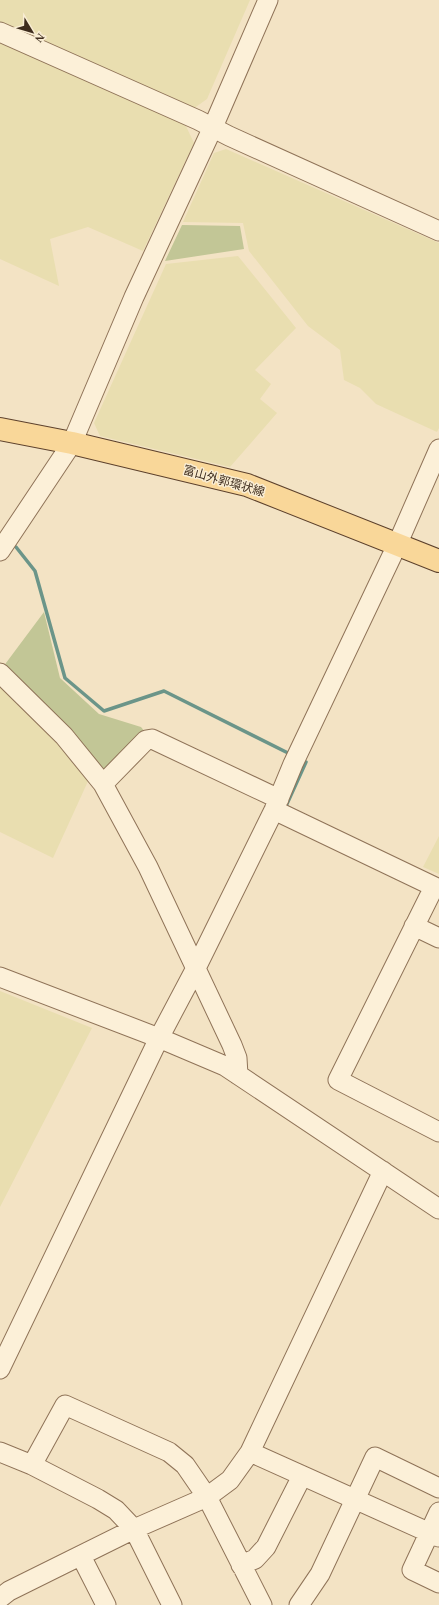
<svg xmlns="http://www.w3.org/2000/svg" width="439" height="1605" viewBox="0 0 439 1605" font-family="'Times New Roman','Noto Sans JP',serif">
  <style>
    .farmland { fill: #e9deb0 }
    .cemetery { fill: #c2c696 }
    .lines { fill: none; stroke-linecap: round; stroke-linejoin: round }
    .stream { stroke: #6b9589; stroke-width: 3.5 }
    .minor-casing { stroke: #8f7358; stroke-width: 21 }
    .major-casing { stroke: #5d412c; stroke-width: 24 }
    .minor { stroke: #fcf0d8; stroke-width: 19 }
    .major { stroke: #f9d799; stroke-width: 22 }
    .labels { text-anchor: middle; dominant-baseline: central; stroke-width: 3; stroke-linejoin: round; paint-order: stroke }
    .street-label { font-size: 12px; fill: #3e2c1d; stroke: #f9edd4 }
  </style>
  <rect width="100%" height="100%" fill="#f3e3c4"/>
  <path class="farmland" d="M0 0H250L207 99 193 109 0 22Z
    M0 43 185 124 194 143 143 251 88 227 50 239 59 286 0 259Z
    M226 149 439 243V428L437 432 376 404 360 388 344 380 340 350 308 326 249 251 243 223 183 222 214 153Z
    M238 256 296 328 255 370 271 384 260 399 277 413 230 467 100 436 94 423 166 264Z
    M0 684 57 739 89 779 53 858 0 832Z
    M439 836V874L423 867Z
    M0 991 92 1028 0 1207Z"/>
  <path class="cemetery" d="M182 225 240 226 244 249 165 261Z
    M44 612 60 678 99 714 141 727 145 732 111 771H101L3 667Z"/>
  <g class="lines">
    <path class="stream" d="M16 547 35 571 65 678 104 711 164 691 292 755
      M289 808 286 806 306 762 301 760"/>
    <defs>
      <path id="minor" d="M0 32 198 120 229 136 439 231
        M0 551 72 443 134 297 213 127 268 0
        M0 673 64 736 103 784 148 867 232 1045 237 1058 238 1075
        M103 784 146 740 152 739 279 799
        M274 810 439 889
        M434 887 338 1080 439 1132
        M414 926 439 938
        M0 977 159 1038 225 1066 439 1209
        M0 1369 159 1038 196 968 274 810 293 764 397 545 439 449
        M0 1452 32 1465 98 1499 116 1510 134 1529 172 1605
        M250 1452 439 1537
        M32 1465 65 1405 169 1452 185 1465 207 1497 262 1605
        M439 1512 412 1570 439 1583
        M81 1556 106 1605
        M241 1565 255 1559 266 1547 302 1476
        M0 1598 9 1591 134 1529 207 1497 230 1480 250 1452 383 1171
        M299 1605 320 1574 375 1457 439 1488"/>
      <path id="major" d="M0 429 72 443 247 485 439 561"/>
    </defs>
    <use href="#minor" class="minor-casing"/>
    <use href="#major" class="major-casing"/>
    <use href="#minor" class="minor"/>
    <use href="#major" class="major"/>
  </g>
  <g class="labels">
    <g class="street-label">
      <text transform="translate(224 481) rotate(16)">富山外郭環状線</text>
    </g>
  </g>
  <g transform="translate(32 32) rotate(128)" stroke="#f9edd4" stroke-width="3" paint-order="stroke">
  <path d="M0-3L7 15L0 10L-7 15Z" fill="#3e2c1d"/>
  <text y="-6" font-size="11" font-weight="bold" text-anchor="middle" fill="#3e2c1d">N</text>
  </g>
</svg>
